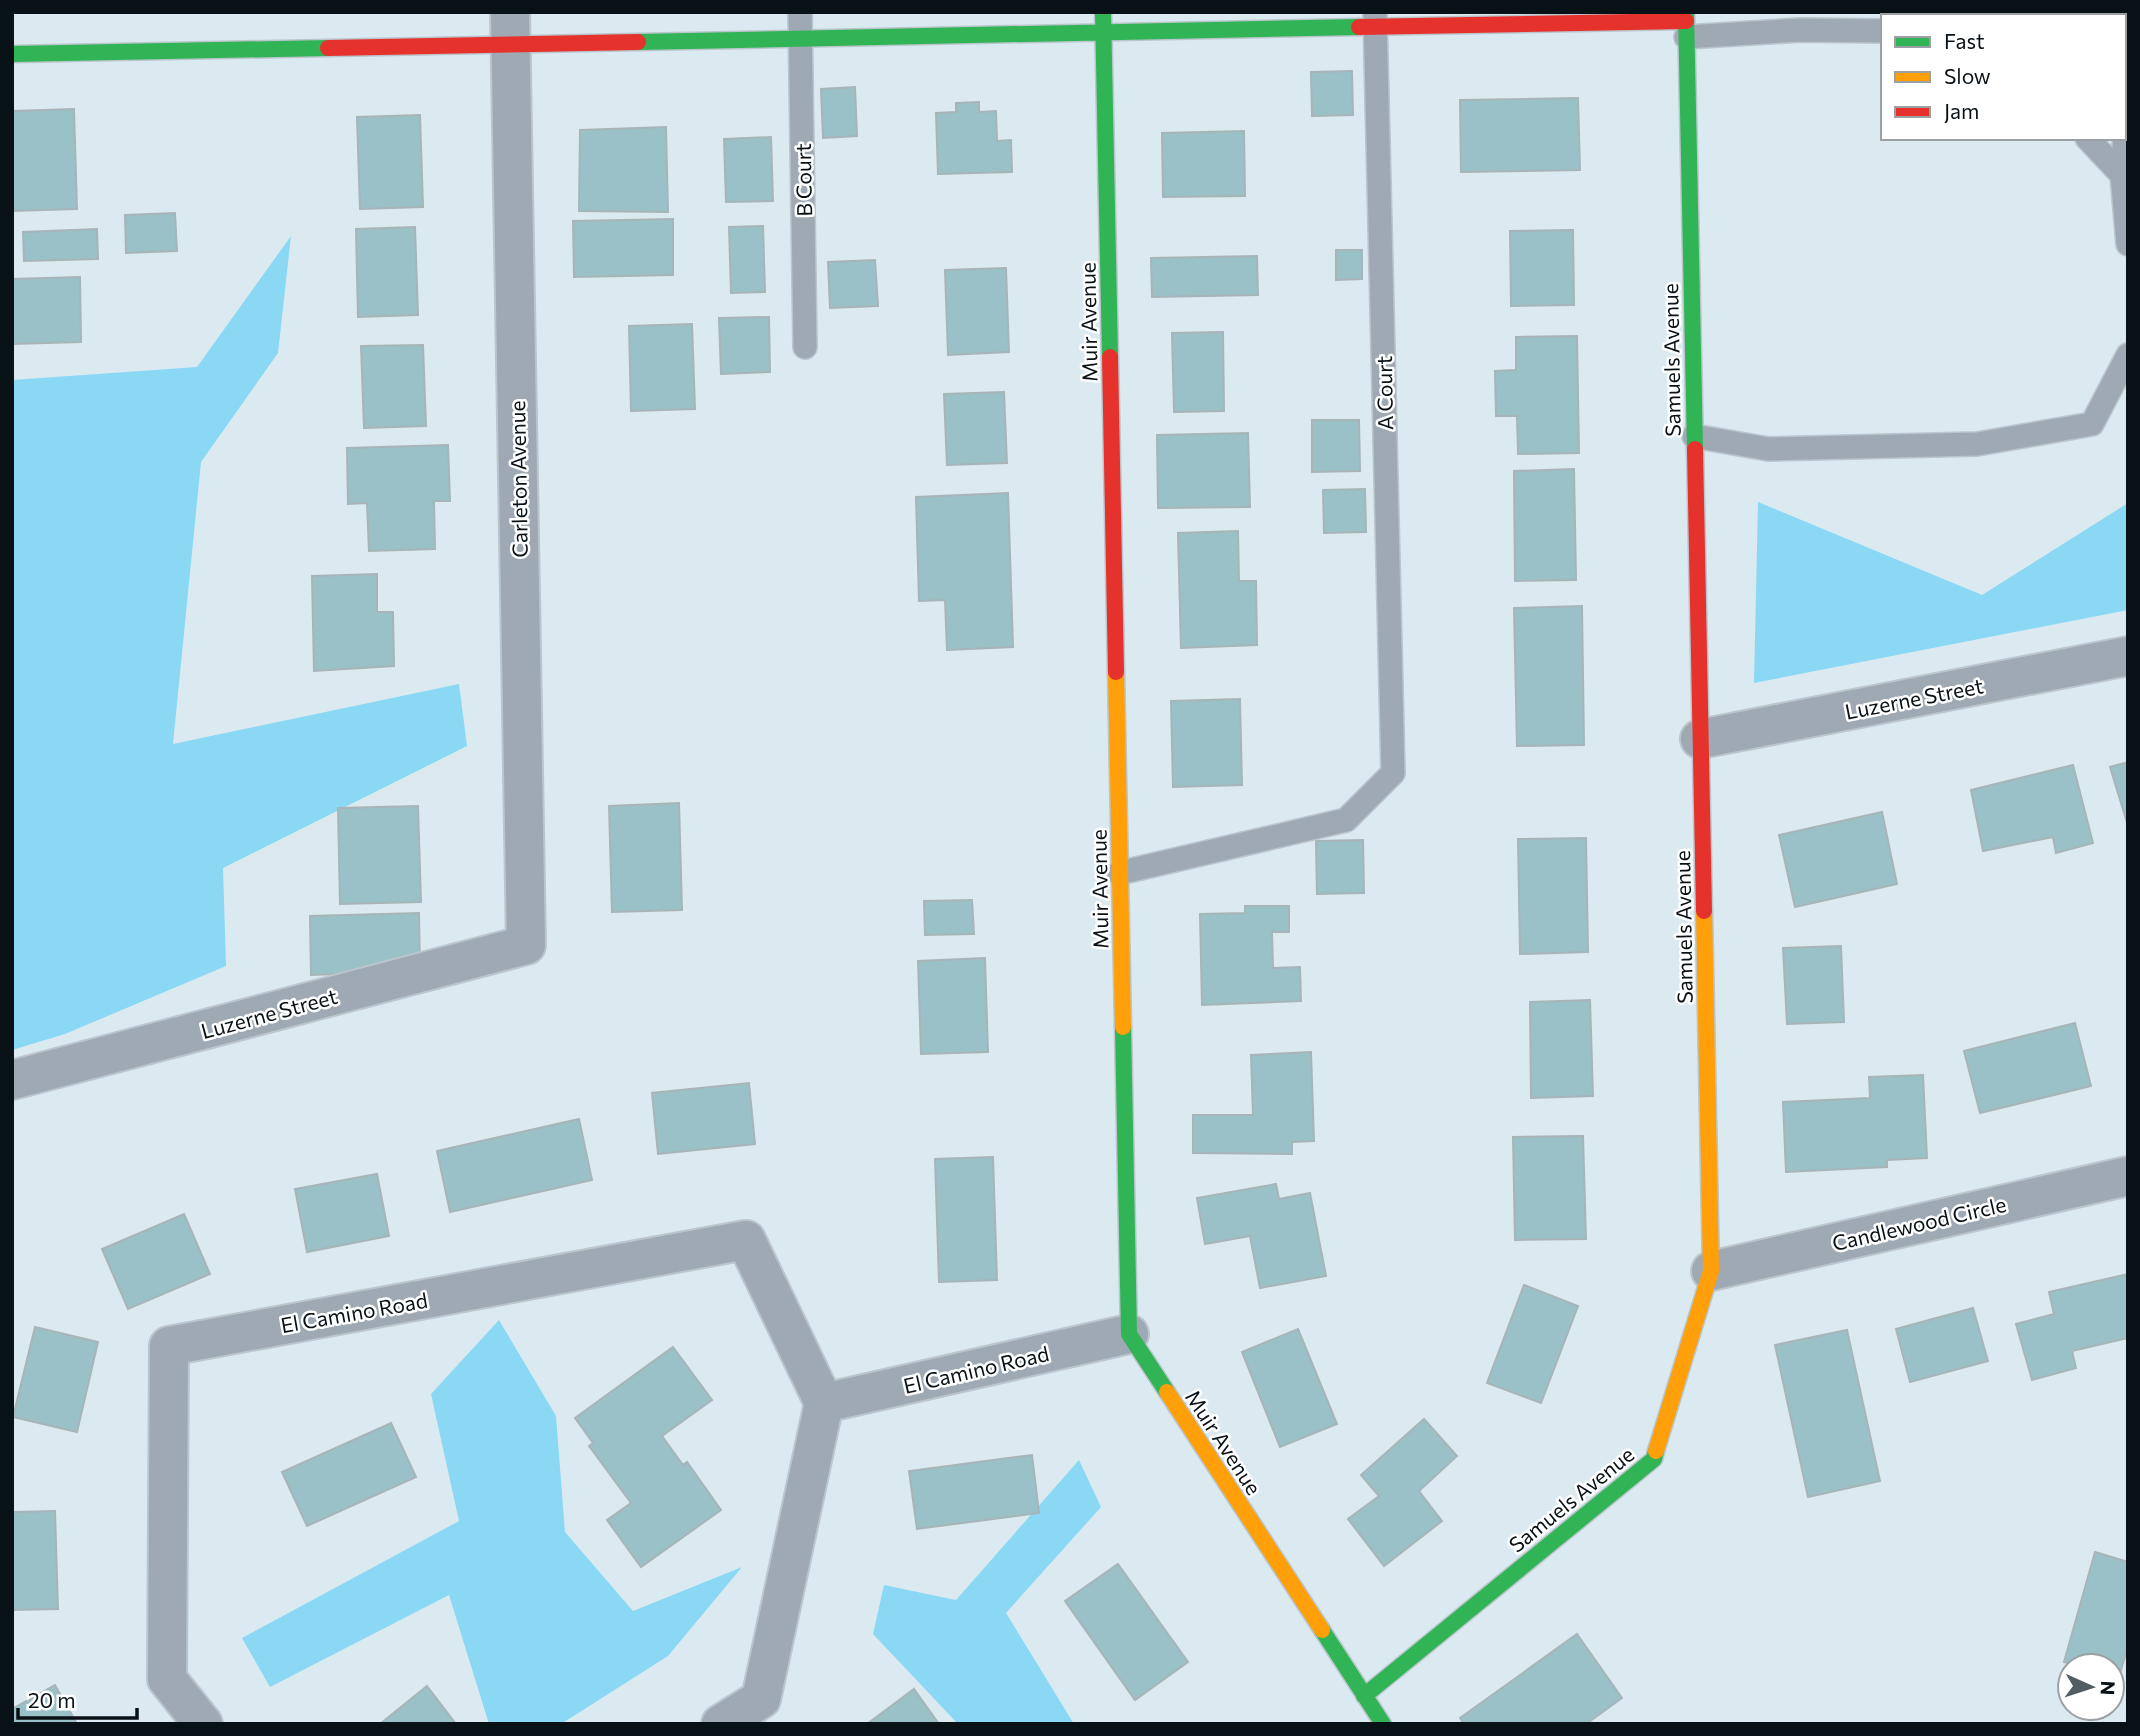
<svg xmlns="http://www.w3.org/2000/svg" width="2140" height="1736" viewBox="0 0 2140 1736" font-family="Commissioner,sans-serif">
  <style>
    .forest { fill: #8bd8f4 }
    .building { fill: #9ac1c7; stroke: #a7b4b8; stroke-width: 2 }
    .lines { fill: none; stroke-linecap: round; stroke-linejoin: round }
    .lane-casing { stroke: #bbc6cc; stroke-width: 26 }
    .street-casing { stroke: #bbc6cc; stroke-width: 42 }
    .fast-casing { stroke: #bbc6cc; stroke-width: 19 }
    .slow-casing { stroke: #bbc6cc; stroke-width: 19 }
    .jam-casing { stroke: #bbc6cc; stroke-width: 19 }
    .lane { stroke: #9ea9b4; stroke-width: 23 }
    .street { stroke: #9ea9b4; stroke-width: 38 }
    .fast { stroke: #30b455; stroke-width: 16 }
    .slow { stroke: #ff9f0a; stroke-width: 16 }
    .jam { stroke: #e5322d; stroke-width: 16 }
    .labels { text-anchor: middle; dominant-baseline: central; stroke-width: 5; stroke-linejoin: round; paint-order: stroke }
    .street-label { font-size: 21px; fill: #081116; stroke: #fff }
  </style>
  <rect width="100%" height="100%" fill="#dbeaf1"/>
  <path class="forest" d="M291 236 278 353 201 462 173 744 459 684 467 746 223 868 226 966 65 1034 12 1050V380L197 367Z
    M1758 502 1982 595 2128 503V610L1754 683Z
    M499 1320 556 1416 565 1532 633 1611 742 1567 668 1656 561 1724H489L449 1595 270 1687 242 1638 459 1521 431 1394Z
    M1079 1460 1101 1507 1006 1613 1074 1724H958L873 1634 884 1585 956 1600Z"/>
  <path class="building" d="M1352 71 1353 115 1312 116 1311 72Z
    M855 87 857 136 823 138 821 89Z
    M1578 98 1580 170 1461 172 1460 100Z
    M979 102V112L996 111 997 141 1011 140 1012 172 938 174 936 113 956 112V103Z
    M74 109 77 209 12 211V111Z
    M420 115 423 207 360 209 357 117Z
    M666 127 668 212 579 211 580 130Z
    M1244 131 1245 196 1163 197 1162 133Z
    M771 137 773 201 726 202 724 139Z
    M175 213 177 251 126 253 125 215Z
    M673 219V275L574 277 573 221Z
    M763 226 765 292 731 293 729 227Z
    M415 227 418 315 358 317 356 229Z
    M97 229 98 259 24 261 23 232Z
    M1573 230 1574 305 1511 306 1510 231Z
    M1336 250H1362V279L1336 280Z
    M1257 256 1258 295 1152 297 1151 258Z
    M875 260 878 306 830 308 828 262Z
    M1006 268 1009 352 948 355 945 270Z
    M80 277 81 342 12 344V279Z
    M769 317 770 372 721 374 719 318Z
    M692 324 695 409 631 411 629 326Z
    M1223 332 1224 411 1174 412 1172 333Z
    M1577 336 1579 453 1518 454 1517 416H1496L1495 371 1516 370V337Z
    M423 345 426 426 364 428 361 346Z
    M1004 392 1007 463 947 465 944 394Z
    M1312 420H1359L1360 471 1312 472Z
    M1248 433 1250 507 1158 508 1157 435Z
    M448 445 450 501H434L435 549 369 551 367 503 348 504 347 448Z
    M1574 469 1576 580 1515 581 1514 471Z
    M1365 489 1366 532 1324 533 1323 490Z
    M1008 493 1013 647 947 650 945 600 919 601 916 497Z
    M1238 531 1239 581H1256L1257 645 1181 648 1178 533Z
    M377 574V612H393L394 666 314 671 312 576Z
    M1582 606 1584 745 1517 746 1514 608Z
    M1240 699 1242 785 1173 787 1171 701Z
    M2128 762V826L2110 767Z
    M2073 765 2093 843 2056 853 2053 837 1983 851 1971 790Z
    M679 803 682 910 612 912 609 806Z
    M418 806 421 902 340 904 338 808Z
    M1882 812 1897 884 1795 907 1779 835Z
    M1586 838 1588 952 1520 954 1518 839Z
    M1363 840 1364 893 1317 894 1316 841Z
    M972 900 974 934 925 935 924 901Z
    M1245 906H1289V932H1272L1273 968 1300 967 1301 1001 1202 1005 1200 914 1245 913Z
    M419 913 420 971 311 975 310 916Z
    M1841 946 1844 1022 1787 1024 1783 948Z
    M985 958 988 1052 921 1054 918 961Z
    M1590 1000 1593 1096 1531 1098 1530 1002Z
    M2075 1023 2091 1086 1980 1113 1964 1051Z
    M1311 1052 1314 1141 1292 1142V1154L1193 1153V1115H1253L1251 1055Z
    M1923 1075 1927 1158 1887 1160V1167L1786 1172 1783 1102 1870 1098 1869 1077Z
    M749 1083 755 1144 658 1154 652 1093Z
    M579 1119 592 1180 450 1212 437 1151Z
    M1583 1136 1586 1239 1515 1240 1513 1137Z
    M993 1157 997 1280 939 1282 935 1159Z
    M377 1174 389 1236 307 1252 295 1189Z
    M1276 1184 1279 1199 1310 1193 1326 1276 1260 1288 1250 1236 1205 1244 1197 1198Z
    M184 1214 210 1274 128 1309 102 1249Z
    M2128 1274V1338L2072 1351 2076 1368 2032 1380 2016 1324 2054 1314 2049 1292Z
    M1524 1285 1578 1306 1541 1403 1487 1383Z
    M1973 1308 1988 1361 1910 1382 1896 1329Z
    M35 1327 98 1342 77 1432 13 1417Z
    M1298 1329 1337 1424 1280 1447 1242 1352Z
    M1847 1330 1880 1481 1808 1497 1775 1345Z
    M673 1347 712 1400 662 1436 683 1465 687 1462 721 1510 641 1567 607 1520 631 1503 589 1446 593 1443 575 1418Z
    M1424 1419 1457 1456 1419 1491 1442 1521 1384 1566 1348 1519 1379 1496 1361 1475Z
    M391 1423 416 1477 307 1526 282 1472Z
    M1032 1455 1039 1513 917 1529 909 1471Z
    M55 1511 58 1609 12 1610V1512Z
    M2095 1552 2128 1562V1646L2119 1677 2112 1675V1666H2079L2064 1662Z
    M1118 1564 1188 1662 1135 1700 1065 1601Z
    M1577 1634 1622 1698 1586 1724H1464L1460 1718Z
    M55 1685 77 1724H12V1709Z
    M427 1686 456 1724H380Z
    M914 1689 939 1724H867Z"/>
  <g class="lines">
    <defs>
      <path id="lane" d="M800 12 805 347
        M2127 12 2128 20
        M1686 37 1800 30 1883 31
        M2087 138 2122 175 2128 244
        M2122 175 2128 90
        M1694 436 1768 449 1977 444 2092 424 2128 355
        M1119 873 1346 820 1393 773 1375 15"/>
      <path id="street" d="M1700 739 2128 656
        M12 1080 526 945 510 12
        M1711 1271 2128 1176
        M824 1403 1129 1334
        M203 1724 167 1679 169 1346 746 1240 824 1403 761 1699 721 1724"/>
      <path id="fast" d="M1103 12 1110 357
        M1686 12 1695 449
        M638 42 1359 27
        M12 54 328 48
        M1123 1027 1129 1334 1167 1392
        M1322 1630 1383 1724
        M1364 1696 1654 1459 1656 1451"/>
      <path id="slow" d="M1116 672 1123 1027
        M1167 1392 1322 1630
        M1656 1451 1711 1271 1704 911"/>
      <path id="jam" d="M1359 27 1686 21
        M328 48 638 42
        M1110 357 1116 672
        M1695 449 1704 911"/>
    </defs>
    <use href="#lane" class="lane-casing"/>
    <use href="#street" class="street-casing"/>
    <use href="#fast" class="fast-casing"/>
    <use href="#slow" class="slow-casing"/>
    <use href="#jam" class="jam-casing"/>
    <use href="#lane" class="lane"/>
    <use href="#street" class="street"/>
    <use href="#fast" class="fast"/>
    <use href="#slow" class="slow"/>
    <use href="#jam" class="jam"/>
  </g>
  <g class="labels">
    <g class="street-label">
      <text transform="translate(803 180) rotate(-91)">B Court</text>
      <text transform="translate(1088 322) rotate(-91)">Muir Avenue</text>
      <text transform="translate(1671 360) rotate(-91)">Samuels Avenue</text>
      <text transform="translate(1384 393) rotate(-91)">A Court</text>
      <text transform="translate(518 479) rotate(-91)">Carleton Avenue</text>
      <text transform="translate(1914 698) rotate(-11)">Luzerne Street</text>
      <text transform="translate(1099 889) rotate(-91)">Muir Avenue</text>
      <text transform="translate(1683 927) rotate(-91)">Samuels Avenue</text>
      <text transform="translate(269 1013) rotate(-15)">Luzerne Street</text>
      <text transform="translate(1919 1223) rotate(-13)">Candlewood Circle</text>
      <text transform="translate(354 1312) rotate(-10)">El Camino Road</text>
      <text transform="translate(976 1369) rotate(-13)">El Camino Road</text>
      <text transform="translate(1224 1442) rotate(57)">Muir Avenue</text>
      <text transform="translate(1571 1499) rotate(-39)">Samuels Avenue</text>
    </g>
  </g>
  <rect width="2140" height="1736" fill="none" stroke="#081116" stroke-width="28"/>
  <rect x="1881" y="14" width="245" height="126" fill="#ffffff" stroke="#9ca0a2" stroke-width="2"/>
  <rect x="1895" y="37" width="35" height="10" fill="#30b455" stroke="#9ca0a2" stroke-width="2"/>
  <text x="1944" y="49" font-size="21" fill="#081116">Fast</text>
  <rect x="1895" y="72" width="35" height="10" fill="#ff9f0a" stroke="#9ca0a2" stroke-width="2"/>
  <text x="1944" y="84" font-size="21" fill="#081116">Slow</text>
  <rect x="1895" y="107" width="35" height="10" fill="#e5322d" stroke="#9ca0a2" stroke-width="2"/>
  <text x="1944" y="119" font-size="21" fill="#081116">Jam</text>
  <g transform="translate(2091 1687) rotate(93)"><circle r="33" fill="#ffffff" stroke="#9ca0a2" stroke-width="2"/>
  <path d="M0-5L12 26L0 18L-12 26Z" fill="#525d63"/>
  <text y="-10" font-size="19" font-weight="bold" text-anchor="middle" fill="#081116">N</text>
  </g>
  <path d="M18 1708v10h119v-10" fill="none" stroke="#081116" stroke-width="3.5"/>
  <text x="28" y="1708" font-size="21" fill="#081116" stroke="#ffffff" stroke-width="5" paint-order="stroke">20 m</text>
</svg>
